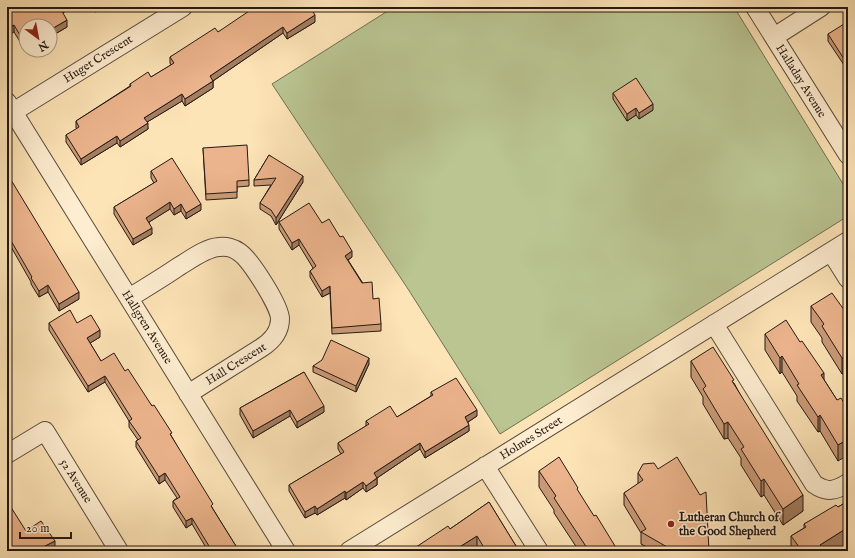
<svg xmlns="http://www.w3.org/2000/svg" width="855" height="558" viewBox="0 0 855 558" font-family="'IM FELL English',serif">
  <style>
    .green { fill: #bac592; stroke: #6f6f52 }
    .lines { fill: none; stroke-linecap: round; stroke-linejoin: round }
    .minor-casing { stroke: #5a4c3c; stroke-width: 20 }
    .minor { stroke: #feedd0; stroke-width: 18 }
    .wall { fill: #cb9b78; stroke: #241913 }
    .shaded-wall { fill: #a57e62; stroke: #241913 }
    .building { fill: #ecb48c; stroke: #241913 }
    .poi-dot { fill: #8f2418; stroke: #feedd0; stroke-width: 1.5 }
    .labels { text-anchor: middle; dominant-baseline: central; stroke-width: 3; stroke-linejoin: round; paint-order: stroke }
    .street-label { font-size: 12px; fill: #241913; stroke: #feedd0 }
    .poi-label { font-size: 12px; font-weight: bold; fill: #241913; stroke: #feedd0; text-anchor: start }
  </style>
  <rect width="100%" height="100%" fill="#fde4b7"/>
  <filter id="stains"><feTurbulence type="fractalNoise" baseFrequency=".005" numOctaves="4"/><feColorMatrix values="0 0 0 0 .2 0 0 0 0 .09 0 0 0 0 .02 0 0 0 .5 -.17"/></filter>
  <radialGradient id="worn" r=".72"><stop offset=".6" stop-color="#630" stop-opacity="0"/><stop offset="1" stop-color="#630" stop-opacity=".3"/></radialGradient>
  <path class="green" d="M394 7H734L848 192V216L500 434 408 289 272 84Z"/>
  <g class="lines">
    <defs>
      <path id="minor" d="M755 7 848 155
        M774 37 821 7
        M7 102 286 551
        M13 112 183 7
        M831 252 848 279
        M129 298C145 288 162 278 178 267 190 260 205 248 219 247 226 246 234 248 239 252 250 259 280 306 280 319 280 332 272 341 261 348L188 394
        M714 324 814 484C827 493 835 491 848 483
        M7 454 45 431 119 551
        M485 466 539 551
        M349 551 848 241"/>
    </defs>
    <use href="#minor" class="minor-casing"/>
    <use href="#minor" class="minor"/>
  </g>
  <path class="wall" d="M7 7H72L62 13 67 27 50 37V26H26V50H33L27 53 14 32Z
    M92 7H104L95 12Z
    M267 11 315 22 287 39 283 33 213 81V88L185 106 182 101 147 122 148 129 120 147 117 143 81 165 66 142V135L77 129 76 128V121L130 86V84L151 77 171 65 170 63V57L218 32Z
    M845 27 844 65 828 41V34Z
    M613 93 653 110 639 119 636 115 627 121 613 99Z
    M203 148 249 180V186L237 187V198L206 200Z
    M269 155 303 182 276 225 271 216 260 209V203L271 185 254 186V180Z
    M151 171 201 210 186 219 181 211 174 215 170 209 149 222 152 234 133 245 114 214V207L154 183 151 178Z
    M7 176 79 299 59 311 48 292 39 297 31 284V282L10 245Z
    M279 222 322 223 352 257 348 260 373 299 381 324V331L332 334 330 293 322 297 310 277V271L313 268 299 245 292 250 279 229Z
    M811 306 847 321 848 322V379L845 373 842 374 822 342V338L811 322Z
    M49 323H77L100 337 90 343 101 361 125 371 152 406 172 437 213 509 239 551H208L192 524 186 528 173 507V501L177 498 165 480 159 484 136 447V441L138 440 129 427V421L105 382 88 392 49 330Z
    M765 334 800 342 837 400 848 409 838 461 820 431 818 432 797 401V396L782 372 780 374 765 350Z
    M691 361 734 383 803 511 783 525 764 495 761 497 741 465V458L728 438 724 439 703 404V397L691 377Z
    M369 364 356 392 313 372V366Z
    M304 372 324 412 297 428 290 416 253 438 240 415V408Z
    M431 392 477 416 468 422 469 431 425 458 420 449 377 478V485L366 492 363 488 346 500 345 498 317 515 315 513 305 518 289 491V485L341 454 338 449V443L366 426V421L397 417 431 396Z
    M539 471 578 492 616 551H579L554 513V510L539 487Z
    M638 473 709 551H654L641 544V533L624 505V493L638 484Z
    M848 501V546L847 544 836 551H791V536L804 528V524L838 507Z
    M489 502 519 551H410L450 529Z"/>
  <path class="shaded-wall" d="M62 7H72L60 15V8Z
    M95 7H104L95 12Z
    M315 15V22L287 39V33Z
    M67 20V27L50 37V30Z
    M14 25V32L7 36V29Z
    M283 27V33L210 83V76Z
    M27 50H33L27 53Z
    M848 56V63L844 65V59Z
    M213 81V88L185 106V99Z
    M182 94V101L144 124V118Z
    M653 104V110L639 119V113Z
    M636 108V115L627 121V114Z
    M148 123V129L120 147V141Z
    M117 136V143L81 165V159Z
    M303 176V182L276 225V218Z
    M170 202V209L146 224V218Z
    M181 204V211L174 215V209Z
    M201 204V210L186 219V213Z
    M152 228V234L133 245V239Z
    M10 239V245L7 247V241Z
    M299 239V245L292 250V243Z
    M352 251V257L345 262V256Z
    M48 285V292L39 297V291Z
    M330 286V293L322 297V291Z
    M79 292V299L59 311V304Z
    M847 314V330L844 316Z
    M100 330V337L87 345V338Z
    M782 356V372L780 374V358Z
    M369 358V364L356 392V386Z
    M842 358H845V373L842 374Z
    M824 373V389L821 375Z
    M105 376V382L88 392V386Z
    M324 406V412L297 428V422Z
    M290 410V416L253 438V431Z
    M477 410V416L465 424V417Z
    M820 415V431L818 432V417Z
    M728 422V438L724 439V424Z
    M469 425V431L425 458V452Z
    M848 439V455L838 461V445Z
    M420 443V449L374 480V473Z
    M165 473V480L159 484V477Z
    M377 478V485L366 492V486Z
    M764 479V495L761 497V481Z
    M363 482V488L346 500V493Z
    M345 491V498L317 515V509Z
    M803 495V511L783 525V509Z
    M315 506V513L305 518V512Z
    M192 518V524L186 528V521Z
    M847 528V544L836 551H815L820 545Z
    M477 536V551H453Z
    M55 541V551H37V550Z"/>
  <path class="building" d="M7 7H62L60 8 67 20 50 30V26H26V45L14 25 7 29Z
    M255 7H264L267 11 273 7H310L315 15 287 33 283 27 210 76 213 81 185 99 182 94 144 118 148 123 120 141 117 136 81 159 66 135 79 127 76 121 131 86 130 84 148 72 151 77 174 63 170 57 215 28 218 32Z
    M844 24 845 27 848 25V56L844 59 828 34Z
    M636 78 653 104 639 113 636 108 627 114 613 93Z
    M247 145 249 180 237 181V192L206 194 203 148Z
    M269 155 303 176 276 218 271 210 260 203 276 178 254 180Z
    M172 158 201 204 186 213 181 204 174 209 170 202 146 218 152 228 133 239 114 207 157 181 151 171Z
    M8 175 79 292 59 304 48 285 39 291 31 278 32 277 10 239 7 241V176Z
    M309 203 322 223 329 219 340 237 343 236 352 251 345 256 362 283 372 282 373 299 379 298 381 324 332 328 330 286 322 291 310 271 316 266 299 239 292 243 279 222Z
    M832 293 847 314 844 316 848 322V363L845 358H842L822 326 824 324 811 306Z
    M70 310 77 323 91 315 100 330 87 338 101 361 114 353 125 371 128 369 152 406 154 405 172 433 170 434 213 504 211 506 239 551H212L192 518 186 521 173 501 180 497 165 473 159 477 136 441 141 438 129 421 132 419 105 376 88 386 49 323Z
    M786 320 800 342 802 341 824 373 821 375 837 400 841 398 848 409V439L838 445 820 415 818 417 797 385 799 384 782 356 780 358 765 334Z
    M331 340 369 358 356 386 313 366 322 360Z
    M713 347 734 380 732 381 803 495 783 509 764 479 761 481 741 449 744 447 728 422 724 424 703 389 706 386 691 361Z
    M304 372 324 406 297 422 290 410 253 431 240 408Z
    M456 378 477 410 465 417 469 425 425 452 420 443 374 473 377 478 366 486 363 482 346 493 345 491 317 509 315 506 305 512 289 485 344 452 338 443 369 424 366 421 390 406 397 417 433 395 431 392Z
    M559 457 578 488 577 489 594 516 596 515 615 546 613 547 616 551H589L554 498 556 496 539 471Z
    M677 457 700 495 706 492 709 551H674L641 532 646 529 624 493 643 480 638 473 643 464 654 463 658 469Z
    M7 501 26 531 41 521 55 541 37 550V551H7Z
    M848 501V530L847 528 820 545 822 547 815 551H802L791 536 806 527 804 524 836 505 838 507Z
    M489 502 519 551H486L477 536 453 551H410L448 526 450 529Z"/>
  <circle class="poi-dot" cx="671" cy="524" r="4"/>
  <g class="labels">
    <g class="street-label">
      <text transform="translate(98 59) rotate(-32)">Huget Crescent</text>
      <text transform="translate(801 81) rotate(58)">Halladay Avenue</text>
      <text transform="translate(147 327) rotate(58)">Hallgren Avenue</text>
      <text transform="translate(236 364) rotate(-32)">Hall Crescent</text>
      <text transform="translate(531 438) rotate(-32)">Holmes Street</text>
      <text transform="translate(76 481) rotate(58)">52 Avenue</text>
    </g>
    <g class="poi-label">
      <text x="679" y="517">Lutheran Church of<tspan x="679" dy="14">the Good Shepherd</tspan></text>
    </g>
  </g>
  <rect width="855" height="558" fill="none" stroke="#fde4b7" stroke-width="24"/>
  <rect x="8" y="8" width="839" height="542" fill="none" stroke="#241913" stroke-width="2"/>
  <rect x="12" y="12" width="831" height="534" fill="none" stroke="#241913"/>
  <g transform="translate(38 38) rotate(148)"><circle r="19" fill="#feedd0" stroke="#a79884"/>
  <path d="M0-3L7 15L0 10L-7 15Z" fill="#8f2418"/>
  <text y="-6" font-size="11" font-weight="bold" text-anchor="middle" fill="#241913">N</text>
  </g>
  <path d="M20 532v6h51v-6" fill="none" stroke="#241913" stroke-width="2"/>
  <text x="26" y="532" font-size="12" fill="#241913" stroke="#feedd0" stroke-width="3" paint-order="stroke">20 m</text>
  <rect width="100%" height="100%" filter="url(#stains)"/>
  <rect width="100%" height="100%" fill="url(#worn)"/>
</svg>
